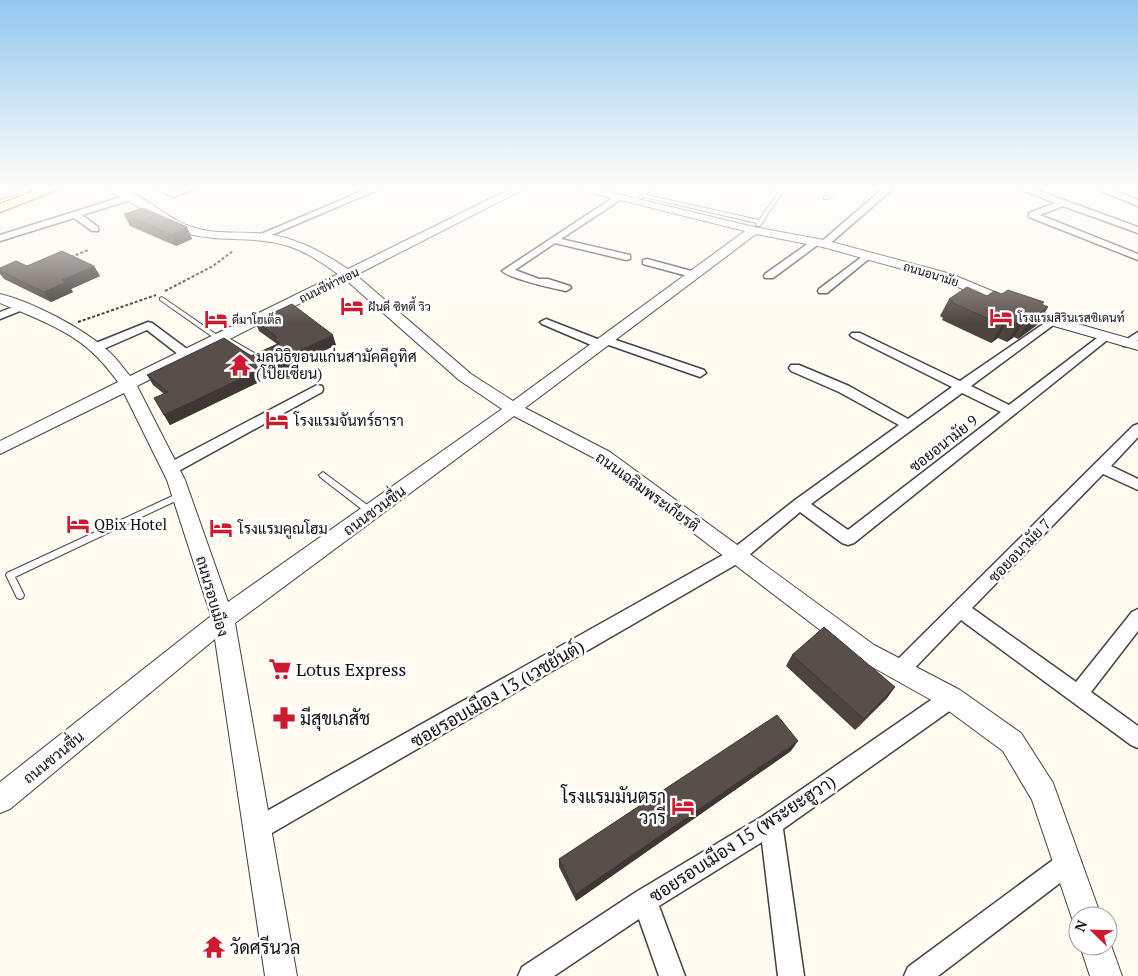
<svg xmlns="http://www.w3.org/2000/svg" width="1138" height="976" viewBox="0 0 1138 976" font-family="'PT Serif',Sarabun,serif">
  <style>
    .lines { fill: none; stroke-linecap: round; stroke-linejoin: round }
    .service-casing { stroke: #424242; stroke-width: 2 }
    .minor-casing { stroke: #424242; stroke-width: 3 }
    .tertiary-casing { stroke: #424242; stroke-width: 2 }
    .secondary-casing { stroke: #313131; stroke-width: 3 }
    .path { stroke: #313131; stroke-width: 2; stroke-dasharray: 3 2; stroke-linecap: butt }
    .service { fill: #fff; fill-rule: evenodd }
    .minor { fill: #fff; fill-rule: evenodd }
    .tertiary { fill: #fff; fill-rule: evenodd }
    .secondary { fill: #fff0ac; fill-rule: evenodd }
    .wall { fill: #4d4440 }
    .shaded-wall { fill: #3e3734 }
    .building { fill: #594f4a; stroke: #3e3734 }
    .labels { text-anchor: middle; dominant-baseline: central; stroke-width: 5; stroke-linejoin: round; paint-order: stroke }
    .far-street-label { font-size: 12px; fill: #0f0f0f; stroke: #fff }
    .far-poi-label { font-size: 12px; fill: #0f0f0f; stroke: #fff; text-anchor: start }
    .poi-label { font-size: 15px; fill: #0f0f0f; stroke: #fff; text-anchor: start }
    .street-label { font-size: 15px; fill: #0f0f0f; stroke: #fff }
    .near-poi-label { font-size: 18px; fill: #0f0f0f; stroke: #fff; text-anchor: start }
    .near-street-label { font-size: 18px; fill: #0f0f0f; stroke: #fff }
  </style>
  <rect width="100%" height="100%" fill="#fffbf1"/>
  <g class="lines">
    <defs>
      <path id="service" d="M1 187H9L28 194 26 195 19 193 0 199V197L14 192Z
        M649 187H654L646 195 759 220 779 192 758 187H769L780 189 782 187H786L760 226H758L756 225 757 223 644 197 639 199V197Z
        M832 187H837L828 199H824V197Z
        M162 297 220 337 221 336H225L256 354 253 356 251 355 222 339 221 340H217L160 300V298Z
        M323 472 374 510 375 512 374 514H368L320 477 319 475Z
        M181 492 184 493 185 495 184 497 15 577 24 595 23 598 20 599 17 598 6 575 7 573Z"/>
      <path id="minor" d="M26 187H39L42 190 38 193Z
        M152 187C160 187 165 189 172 191 176 191 193 187 200 187L173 197Z
        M372 187H384L262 239 259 240 254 237Z
        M885 187H895L827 246 824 247 819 244 773 278H765L764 276 765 274 813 240 816 239 821 242Z
        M1015 187H1028L1138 227V233L1063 206 1040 215 1138 254V260L1029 217V213L1055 203Z
        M1092 187H1105L1138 200V206Z
        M131 194 135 197 134 199 82 215 98 227V231H92L74 218 0 241V235Z
        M617 195 621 198 620 200 561 239 630 255V259L626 260 555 243 515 270 539 279H548L570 286 571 288 566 291C552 288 511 279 502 271Z
        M867 253 872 256 870 258 827 293H819L818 291 819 289Z
        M647 259 699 273 700 275 695 278 643 264V260Z
        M21 304 25 305 27 307 25 309 0 319V312Z
        M1052 318 1058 321 1056 323 971 386 1009 405 1101 335 1105 333 1111 337 854 543 848 545 842 543 800 512 742 561 265 837 257 840 249 837 246 829 249 821 730 551 795 500 899 425 839 392 791 371 789 368 791 365H799L849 386 908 419 952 387 852 337 850 335 852 333H860L960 381ZM962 393 1001 412 848 530 811 504Z
        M546 319 600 340 606 336 610 338 704 370 706 373 700 377 606 344 604 347H596L542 324 540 322Z
        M148 322 152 323 191 352 193 355 191 358H183L147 330 99 351 95 352 89 348 91 345Z
        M1138 332V340L1131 346H1123L1121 343Z
        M317 385 322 386 323 389 322 392 175 473 170 474 165 473 163 469 165 465Z
        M1138 424V437L1111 466 1138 479V490L1103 474 972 608 1076 682 1132 612 1138 609V631L1091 692 1138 726V748L1131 745 961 620 906 677 899 680 892 677 889 671 892 665 1133 426Z
        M951 689 958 691 961 698 958 705 783 829 804 976H778L762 842 659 906 685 976H659L639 919 554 976H518L522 967 636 892 763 816 944 691Z
        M1069 850 1077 854 1081 862 1077 870 938 976H904L908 967 1061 854Z"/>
      <path id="tertiary" d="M102 187C107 187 113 187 117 188 145 193 165 219 192 227 212 234 235 232 257 233 294 236 317 249 348 269L514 187H528L356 275 471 374 513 401 745 231 568 187H588L754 227 824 240 951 274 1057 318 1138 341V350L1047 324 941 280 823 247 756 234 525 408 610 452 874 645 960 690 1021 733 1053 783 1101 916H1078V928L1075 927 1032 800 1003 751 942 706 858 659 598 460 514 416 235 623 297 976H265L215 639 10 809 0 813V782L211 616 167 480 124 393 0 454V441L118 382C112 374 106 366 98 358 73 331 33 317 0 303V294C33 302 82 328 107 350 116 357 123 368 130 376L338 274C322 263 307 252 288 246 255 235 219 243 186 233 165 227 147 212 129 201 121 195 109 194 102 187ZM346 280 459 380 502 409 228 602 185 480 137 386Z
        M1108 937 1122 976H1090L1080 946H1108Z"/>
      <path id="secondary" d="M46 187H64L0 212V204Z"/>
    </defs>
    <use href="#service" class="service-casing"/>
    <use href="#minor" class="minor-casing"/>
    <use href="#tertiary" class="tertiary-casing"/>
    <use href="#secondary" class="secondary-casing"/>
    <path class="path" d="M71 257 88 250
      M165 291 213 266 233 251
      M78 322 156 295"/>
    <use href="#service" class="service"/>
    <use href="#minor" class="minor"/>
    <use href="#tertiary" class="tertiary"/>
    <use href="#secondary" class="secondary"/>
  </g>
  <path class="wall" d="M124 214 187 227 192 239 176 246 130 226Z
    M27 266H94L100 276 71 289 73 292 51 302 4 279 0 274V268Z
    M1002 294 1042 305 1048 307 1037 325 1018 339 1014 337 1007 342 998 338 991 343 942 320 943 318 940 316 949 299Z
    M255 321 336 345 170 425 154 398 164 394 153 385 147 375 251 356 277 344 259 331Z
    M792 655 895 687 887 698 855 730 786 666Z
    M791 751 576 901 559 867V859Z"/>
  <path class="shaded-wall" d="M187 227 192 239 176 246 171 235Z
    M94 266 100 276 71 289 73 292 51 302 44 292 62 280Z
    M1044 302 1035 317 1048 307 1037 325 1018 339 1029 321 1041 304Z
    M1025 319 1014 337 1007 342 1018 324Z
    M1008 320 998 338 991 343 1002 325Z
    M333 335 336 345 170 425 164 415Z
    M895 687 887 698 855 730 864 719Z
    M798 741 791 751 576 901V894Z"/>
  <path class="building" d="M143 208 187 227 171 235 124 214Z
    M62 251 94 266 62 280 66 282 44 292 0 271V268L16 261 27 266Z
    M967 287 987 296 994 291 1002 294 1008 290 1044 302 1041 304 1048 307 1029 321 1025 319 1018 324 1008 320 1002 325 951 302 953 301 949 299Z
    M292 304 333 335 164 415 154 398 168 392 147 375 224 338 251 356 280 343 274 339 277 337 255 321Z
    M824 627 895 687 864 719 792 655Z
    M777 715 798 741 576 894 559 859Z"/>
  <linearGradient id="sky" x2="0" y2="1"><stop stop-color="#92c8f0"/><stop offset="0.58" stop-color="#fffdf9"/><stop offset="1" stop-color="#fffdf9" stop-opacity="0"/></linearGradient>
  <rect width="1138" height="324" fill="url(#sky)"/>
  <defs>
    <symbol id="hotel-bare" viewBox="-9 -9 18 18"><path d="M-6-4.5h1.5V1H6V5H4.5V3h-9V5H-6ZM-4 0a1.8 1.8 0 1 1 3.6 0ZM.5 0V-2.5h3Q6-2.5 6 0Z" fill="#cc1a2f" stroke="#fff" stroke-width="2.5" paint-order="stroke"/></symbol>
    <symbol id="temple-bare" viewBox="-9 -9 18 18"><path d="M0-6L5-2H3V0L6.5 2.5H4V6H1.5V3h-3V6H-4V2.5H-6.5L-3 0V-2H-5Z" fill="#cc1a2f" stroke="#fff" stroke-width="2.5" paint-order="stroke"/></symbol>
    <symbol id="supermarket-bare" viewBox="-9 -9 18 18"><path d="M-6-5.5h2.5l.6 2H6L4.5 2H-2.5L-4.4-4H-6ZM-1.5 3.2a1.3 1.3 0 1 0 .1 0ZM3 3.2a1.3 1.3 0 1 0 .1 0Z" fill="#cc1a2f" stroke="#fff" stroke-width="2.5" paint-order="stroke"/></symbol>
    <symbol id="pharmacy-bare" viewBox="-9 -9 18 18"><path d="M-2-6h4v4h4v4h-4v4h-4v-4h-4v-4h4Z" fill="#cc1a2f" stroke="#fff" stroke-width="2.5" paint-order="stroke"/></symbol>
  </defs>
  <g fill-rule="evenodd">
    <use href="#hotel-bare" x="336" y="290" width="32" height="32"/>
    <use href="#hotel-bare" x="985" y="301" width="32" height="32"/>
    <use href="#hotel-bare" x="200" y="303" width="32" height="32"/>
    <use href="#temple-bare" x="224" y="349" width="32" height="32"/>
    <use href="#hotel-bare" x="261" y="404" width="32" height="32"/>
    <use href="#hotel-bare" x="62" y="508" width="32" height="32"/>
    <use href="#hotel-bare" x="205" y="512" width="32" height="32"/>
    <use href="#supermarket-bare" x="264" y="653" width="32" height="32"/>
    <use href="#pharmacy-bare" x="268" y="702" width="32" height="32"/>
    <use href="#hotel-bare" x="667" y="790" width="32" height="32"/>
    <use href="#temple-bare" x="198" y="931" width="32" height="32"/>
  </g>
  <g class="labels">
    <g class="far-street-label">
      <text transform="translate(931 274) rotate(17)">ถนนอนามัย</text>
      <text transform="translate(329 285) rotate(-26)">ถนนชีท่าขอน</text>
    </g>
    <g class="far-poi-label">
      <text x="368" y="306">ฝันดี ซิทตี้ วิว</text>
      <text x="1018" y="317">โรงแรมสิรินเรสซิเดนท์</text>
      <text x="232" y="319">ดีมาโฮเต็ล</text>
    </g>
    <g class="poi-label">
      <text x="256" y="356">มูลนิธิขอนแก่นสามัคคีอุทิศ<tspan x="256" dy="17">(โป๊ยเซียน)</tspan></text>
      <text x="294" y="420">โรงแรมจันทร์ธารา</text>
      <text x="94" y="524">QBix Hotel</text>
      <text x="238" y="528">โรงแรมคูณโฮม</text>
    </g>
    <g class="street-label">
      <text transform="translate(943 443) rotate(-38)">ซอยอนามัย 9</text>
      <text transform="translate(648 491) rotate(36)">ถนนเฉลิมพระเกียรติ</text>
      <text transform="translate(374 510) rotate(-36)">ถนนชวนชื่น</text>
      <text transform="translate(1019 550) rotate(-46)">ซอยอนามัย 7</text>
      <text transform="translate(213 596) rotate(74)">ถนนรอบเมือง</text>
      <text transform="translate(53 757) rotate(-39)">ถนนชวนชื่น</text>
    </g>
    <g class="near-poi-label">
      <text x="296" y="669">Lotus Express</text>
      <text x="300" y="718">มีสุขเภสัช</text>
      <text x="666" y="796" text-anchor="end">โรงแรมมันตรา<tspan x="666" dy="21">วารี</tspan></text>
      <text x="230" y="947">วัดศรีนวล</text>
    </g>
    <g class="near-street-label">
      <text transform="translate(497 693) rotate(-30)">ซอยรอบเมือง 13 (เวชยันต์)</text>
      <text transform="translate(742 838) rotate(-33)">ซอยรอบเมือง 15 (พระยะฮูวา)</text>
    </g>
  </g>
  <g transform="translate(1093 931) rotate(293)"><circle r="24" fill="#ffffff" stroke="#9f9f9f"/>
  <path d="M0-4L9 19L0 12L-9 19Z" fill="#cc1a2f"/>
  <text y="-8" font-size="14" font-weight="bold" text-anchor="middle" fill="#0f0f0f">N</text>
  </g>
</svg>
